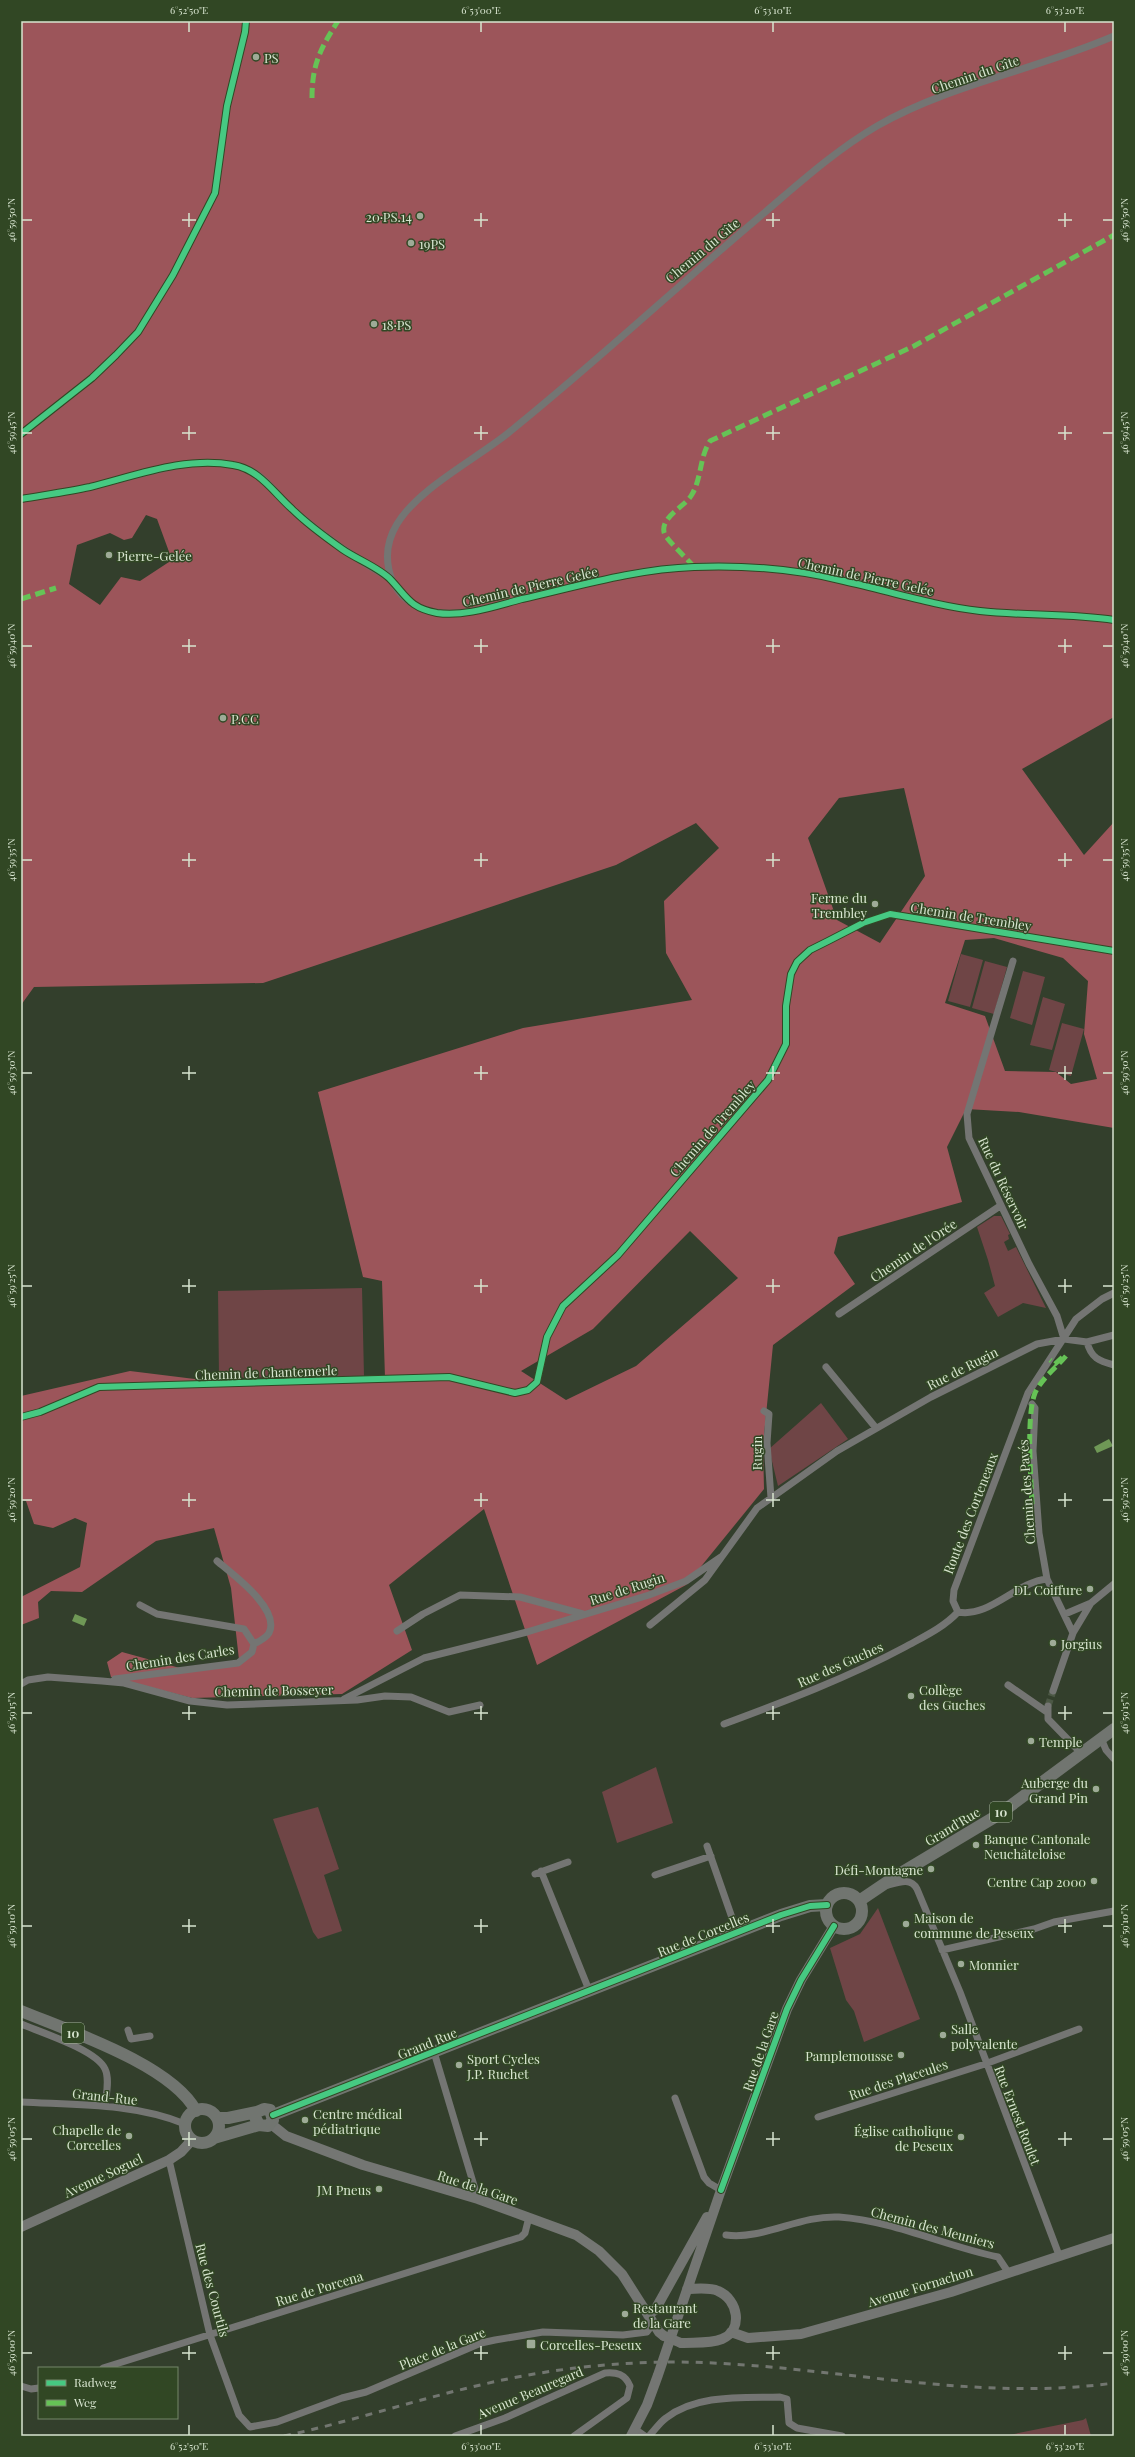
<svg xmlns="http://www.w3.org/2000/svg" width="1135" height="2457" viewBox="0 0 1135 2457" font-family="'Playfair Display',serif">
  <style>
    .green { fill: #6f4546 }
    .forest { fill: #9c555a; fill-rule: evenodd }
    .water { fill: #6f9856 }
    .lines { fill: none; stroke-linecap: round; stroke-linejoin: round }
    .street-tunnel { stroke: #4c5845; stroke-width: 7; stroke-dasharray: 7 3.5; stroke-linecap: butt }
    .street { stroke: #747573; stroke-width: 7 }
    .secondary { stroke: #747673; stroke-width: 10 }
    .primary { stroke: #717570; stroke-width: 12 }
    .rail { stroke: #727670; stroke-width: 3; stroke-dasharray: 7 7; stroke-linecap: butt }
    .secondary-bridge { stroke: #747673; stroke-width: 10 }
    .quiet { stroke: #66c356; stroke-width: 5; stroke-dasharray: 10 5; stroke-linecap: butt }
    .cycleway-casing { stroke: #314724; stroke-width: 8 }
    .cycleway { stroke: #46c982; stroke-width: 6 }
    .ticks { fill: none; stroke: #d8e5d0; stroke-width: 1.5 }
    .poi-dot { fill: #9eab97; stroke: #314724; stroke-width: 1.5 }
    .labels { text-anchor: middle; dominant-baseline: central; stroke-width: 3; stroke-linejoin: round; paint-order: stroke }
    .shield { fill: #314724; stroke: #a6b69c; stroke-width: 1 }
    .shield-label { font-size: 12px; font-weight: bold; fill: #d8e5d0 }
    .poi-label { font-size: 13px; fill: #d8e5d0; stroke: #314724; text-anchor: start }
    .street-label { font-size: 13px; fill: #d8e5d0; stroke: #314724 }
    .neatline { fill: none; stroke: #d8e5d0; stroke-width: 1.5 }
    .ticks-label { font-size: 10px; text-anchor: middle; fill: #d8e5d0 }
  </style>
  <rect width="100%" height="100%" fill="#333f2c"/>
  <path class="green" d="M961 954 983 960 970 1007 948 1001Z
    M985 961 1007 967 994 1014 972 1008Z
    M1023 971 1045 977 1032 1025 1010 1018Z
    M1043 997 1065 1004 1052 1050 1030 1045Z
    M1062 1023 1084 1029 1071 1076 1049 1070Z
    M994 1216H1001L1010 1234 1008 1235 1009 1239 1004 1242 1008 1251 1016 1247 1046 1308 1023 1303 998 1317 984 1293 995 1286 988 1260 977 1227Z
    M362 1288 364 1376 219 1378 218 1291Z
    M821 1403 848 1439 778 1486 769 1449Z
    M656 1767 673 1823 617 1843 602 1792Z
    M318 1807 339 1869 324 1875 342 1931 318 1939 313 1932 273 1819Z
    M878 1908 920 2019 864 2042 854 2011 846 2000 830 1948 860 1934Z
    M1086 2418 1091 2436H1004L1083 2420Z"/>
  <path class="forest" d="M21 21H1114V717L1022 769 1084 855 1114 822V1128L1019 1112 966 1109 947 1147 962 1202 838 1237 834 1253 855 1284 773 1345 763 1445 764 1489 686 1585 537 1665 484 1509 389 1585 412 1650 342 1694 192 1698 111 1677 107 1662 122 1652 187 1670 239 1660 231 1588 214 1528 156 1541 82 1592 51 1591 38 1602 39 1618 21 1625V1597L80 1567 87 1523 75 1518 53 1528 34 1524 26 1501 21 1500V1396L130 1371 219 1382 385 1378 382 1281 363 1277 318 1092 523 1028 692 1000 666 953 664 901 719 848 696 823 616 865 263 983 34 987 21 1005ZM146 515 157 519 172 560 140 581 121 577 100 605 69 584 77 545 110 533 124 540 132 538ZM904 788 925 876 880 943 837 920 808 838 839 798ZM994 938 1063 958 1088 981 1084 1034 1097 1079 1071 1084 1056 1072 1005 1071 985 1016 945 1003 965 940ZM690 1231 738 1278 636 1366 566 1400 521 1371 593 1329Z"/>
  <path class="water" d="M1109 1439 1113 1446 1097 1453 1094 1447Z
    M75 1614 87 1619 84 1626 72 1621Z"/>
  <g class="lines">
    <path class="street-tunnel" d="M1048 1706 1053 1691"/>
    <path class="street" d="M1114 36C1038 69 948 85 877 126 834 151 795 187 757 219 673 290 593 365 507 434 474 460 418 489 397 524 380 552 386 589 415 605 427 612 442 614 456 613 475 612 495 606 514 601 560 590 607 577 654 570 715 562 779 567 839 579 885 589 932 605 979 611 1024 616 1069 613 1114 620
      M21 434 92 378 116 355 138 332 173 275 215 193 227 106 245 32 246 21
      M21 499C43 495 65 492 87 488 132 478 212 446 255 473 270 482 281 500 294 511 324 537 356 559 391 579
      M1013 961 967 1114 969 1138 1029 1264 1057 1316 1064 1339
      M839 1314 1000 1206
      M1087 1342C1091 1358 1099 1361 1114 1365
      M826 1367 876 1428
      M1032 1404 1035 1408 1033 1451 1039 1533 1047 1579 1073 1633
      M764 1411 769 1414 767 1443 771 1498
      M21 1417 40 1412 99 1387 449 1377 515 1393 528 1390 537 1382 547 1337 563 1306 618 1255 768 1080 786 1044V1006L791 974 797 962 810 950 828 941 863 923 890 914 1114 951
      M217 1561C232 1574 281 1609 269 1633 266 1638 260 1641 254 1644
      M958 1612 953 1601 954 1590 1028 1393 1076 1319 1102 1299 1114 1293
      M958 1612C990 1618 1016 1582 1047 1579
      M1065 1614 1091 1603 1114 1584
      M650 1625 705 1580 757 1508 837 1451 931 1397 1037 1344 1064 1339 1087 1342 1114 1335
      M397 1631 423 1614 460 1595 520 1597 583 1614
      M115 1679 238 1663 252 1652 254 1644 244 1629 157 1614 140 1605
      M21 1684 28 1680 48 1677 102 1681 124 1683 190 1701 227 1705 357 1700 385 1696 411 1697 449 1712 480 1705
      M1008 1685 1047 1712
      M1053 1691 1073 1633 1091 1603
      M344 1699 424 1658 527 1632 649 1595 686 1581 721 1557
      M1048 1706V1719L1081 1753
      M724 1724C786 1701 847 1678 905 1647 923 1637 943 1628 958 1612
      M1101 1738 1106 1750 1114 1759
      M707 1846 737 1932
      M541 1871 589 1990
      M535 1874 568 1862
      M655 1875 711 1856
      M888 1885C899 1882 911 1877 917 1889L960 1992 1059 2255
      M942 1950 1034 1929 1054 1922 1114 1911
      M21 2024C40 2032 97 2050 105 2069 110 2079 106 2095 105 2106
      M128 2030 131 2039 150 2036
      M434 2052 478 2199
      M675 2098 704 2177 709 2183 721 2190
      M21 2102C76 2105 133 2103 185 2124
      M818 2117 985 2064 1079 2029
      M169 2160 210 2335 239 2415 250 2427 277 2422 342 2398 366 2392 481 2343 495 2340 543 2332 623 2335 647 2332 653 2324
      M726 2235C764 2240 799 2215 839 2217 894 2221 945 2246 998 2257L1008 2272
      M103 2368 521 2237 525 2233 529 2217
      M21 2386 31 2389 39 2388
      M635 2429 645 2436
      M455 2436 505 2418 605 2373C617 2372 625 2374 630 2386L627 2398 574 2436
      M649 2436C655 2430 660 2422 666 2418 697 2394 742 2398 780 2397L787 2399 789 2423 797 2428 842 2436"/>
    <path class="secondary" d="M271 2124 286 2136 363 2165 478 2199 576 2235 599 2251 622 2274 659 2332 664 2336
      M21 2227 169 2160 181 2152 192 2140
      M648 2315 655 2310 707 2217
      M731 2332 748 2338 801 2334 951 2292 1114 2238
      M681 2343C694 2342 709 2344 722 2339 744 2330 738 2299 718 2291 709 2287 697 2289 687 2289
      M631 2436 647 2405 658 2375 721 2190 787 2009 801 1980 834 1926"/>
    <path class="primary" d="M826 1911a18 18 0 1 1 36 0a18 18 0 1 1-36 0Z
      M859 1901 896 1876 998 1815 1114 1729
      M21 2011C69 2031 172 2065 196 2111
      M185 2126a17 17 0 1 1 34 0a17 17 0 1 1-34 0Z
      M273 2115 781 1915 810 1906 827 1905
      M217 2118H228L257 2112
      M214 2138 259 2125 268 2126 273 2120 270 2110 264 2109 257 2112 255 2117 259 2125"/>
    <path class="rail" d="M284 2436C349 2422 412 2401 476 2386 542 2370 609 2362 677 2362 823 2363 968 2403 1114 2383"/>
    <path class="secondary-bridge" d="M664 2336 681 2343"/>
    <path class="quiet" d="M312 98C312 65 320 49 338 21
      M694 567C687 558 665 539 664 532 661 517 684 507 691 496 702 479 699 458 710 441L914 346 1114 235
      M21 599 56 588
      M1032 1504C1031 1478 1026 1416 1035 1393 1042 1378 1056 1368 1066 1356L1065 1355 1055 1364 1050 1360"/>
    <defs>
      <path id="cycleway" d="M21 434 92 378 116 355 138 332 173 275 215 193 227 106 245 32 246 21
        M21 499C44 495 67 492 90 487 135 476 185 456 233 465 259 469 273 492 292 509 307 524 325 537 342 549 356 559 380 568 391 580 407 597 410 608 437 613 465 617 495 606 522 599 579 586 636 569 694 567 744 565 795 569 844 581 889 591 935 606 980 611 1025 616 1070 613 1114 620
        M21 1417 40 1412 99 1387 449 1377 515 1393 528 1390 537 1382 547 1337 563 1306 618 1255 768 1080 786 1044V1006L791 974 797 962 810 950 828 941 863 923 890 914 1114 951
        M273 2115 781 1915 810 1906 827 1905
        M721 2190 787 2009 801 1980 834 1926"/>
    </defs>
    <use href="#cycleway" class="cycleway-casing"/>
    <use href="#cycleway" class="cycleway"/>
  </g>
  <path class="ticks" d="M189 22V32M481 22V32M773 22V32M1065 22V32M189 213V227M481 213V227M773 213V227M1065 213V227M22 220H32M182 220H196M474 220H488M766 220H780M1058 220H1072M1103 220H1113M189 426V440M481 426V440M773 426V440M1065 426V440M22 433H32M182 433H196M474 433H488M766 433H780M1058 433H1072M1103 433H1113M189 639V653M481 639V653M773 639V653M1065 639V653M22 646H32M182 646H196M474 646H488M766 646H780M1058 646H1072M1103 646H1113M189 853V867M481 853V867M773 853V867M1065 853V867M22 860H32M182 860H196M474 860H488M766 860H780M1058 860H1072M1103 860H1113M189 1066V1080M481 1066V1080M773 1066V1080M1065 1066V1080M22 1073H32M182 1073H196M474 1073H488M766 1073H780M1058 1073H1072M1103 1073H1113M189 1279V1293M481 1279V1293M773 1279V1293M1065 1279V1293M22 1286H32M182 1286H196M474 1286H488M766 1286H780M1058 1286H1072M1103 1286H1113M189 1493V1507M481 1493V1507M773 1493V1507M1065 1493V1507M22 1500H32M182 1500H196M474 1500H488M766 1500H780M1058 1500H1072M1103 1500H1113M189 1706V1720M481 1706V1720M773 1706V1720M1065 1706V1720M22 1713H32M182 1713H196M474 1713H488M766 1713H780M1058 1713H1072M1103 1713H1113M189 1919V1933M481 1919V1933M773 1919V1933M1065 1919V1933M22 1926H32M182 1926H196M474 1926H488M766 1926H780M1058 1926H1072M1103 1926H1113M189 2132V2146M481 2132V2146M773 2132V2146M1065 2132V2146M22 2139H32M182 2139H196M474 2139H488M766 2139H780M1058 2139H1072M1103 2139H1113M189 2346V2360M481 2346V2360M773 2346V2360M1065 2346V2360M22 2353H32M182 2353H196M474 2353H488M766 2353H780M1058 2353H1072M1103 2353H1113M189 2425V2435M481 2425V2435M773 2425V2435M1065 2425V2435"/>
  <g class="poi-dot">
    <circle cx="256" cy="57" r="4"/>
    <circle cx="420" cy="216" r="4"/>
    <circle cx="411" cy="243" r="4"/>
    <circle cx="374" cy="324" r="4"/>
    <circle cx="109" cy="555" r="4"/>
    <circle cx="223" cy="718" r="4"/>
    <circle cx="875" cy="904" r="4"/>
    <circle cx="1090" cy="1589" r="4"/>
    <circle cx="1053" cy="1643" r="4"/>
    <circle cx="911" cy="1696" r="4"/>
    <circle cx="1031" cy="1741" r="4"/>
    <circle cx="1096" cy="1789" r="4"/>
    <circle cx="976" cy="1845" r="4"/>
    <circle cx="931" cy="1869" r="4"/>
    <circle cx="1094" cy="1881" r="4"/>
    <circle cx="906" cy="1924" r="4"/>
    <circle cx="961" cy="1964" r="4"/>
    <circle cx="943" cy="2035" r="4"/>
    <circle cx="901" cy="2055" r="4"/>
    <circle cx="459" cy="2065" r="4"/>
    <circle cx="305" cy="2120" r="4"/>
    <circle cx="129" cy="2136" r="4"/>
    <circle cx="961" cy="2137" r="4"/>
    <circle cx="379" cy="2189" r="4"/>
    <circle cx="625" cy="2314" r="4"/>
    <rect x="526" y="2339" width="10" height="10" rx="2"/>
  </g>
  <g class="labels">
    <g class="shield">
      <rect x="990" y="1802" width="22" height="20" rx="3"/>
      <rect x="62" y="2023" width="22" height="20" rx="3"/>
    </g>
    <g class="shield-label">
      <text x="1001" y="1812">10</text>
      <text x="73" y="2033">10</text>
    </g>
    <g class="poi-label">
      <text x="264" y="57">PS</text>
      <text x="412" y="216" text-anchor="end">20·PS.14</text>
      <text x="419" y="243">19PS</text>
      <text x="382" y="324">18·PS</text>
      <text x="117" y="555">Pierre-Gelée</text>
      <text x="231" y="718">P.CC</text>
      <text x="867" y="897" text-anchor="end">Ferme du<tspan x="867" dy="15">Trembley</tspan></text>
      <text x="1082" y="1589" text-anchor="end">DL Coiffure</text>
      <text x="1061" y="1643">Jorgius</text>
      <text x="919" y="1689">Collège<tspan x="919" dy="15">des Guches</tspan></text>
      <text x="1039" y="1741">Temple</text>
      <text x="1088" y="1782" text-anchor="end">Auberge du<tspan x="1088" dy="15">Grand Pin</tspan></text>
      <text x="984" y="1838">Banque Cantonale<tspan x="984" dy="15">Neuchâteloise</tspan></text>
      <text x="923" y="1869" text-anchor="end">Défi-Montagne</text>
      <text x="1086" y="1881" text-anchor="end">Centre Cap 2000</text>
      <text x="914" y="1917">Maison de<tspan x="914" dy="15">commune de Peseux</tspan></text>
      <text x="969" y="1964">Monnier</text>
      <text x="951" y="2028">Salle<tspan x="951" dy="15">polyvalente</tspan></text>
      <text x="893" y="2055" text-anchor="end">Pamplemousse</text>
      <text x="467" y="2058">Sport Cycles<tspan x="467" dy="15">J.P. Ruchet</tspan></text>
      <text x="313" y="2113">Centre médical<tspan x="313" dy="15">pédiatrique</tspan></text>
      <text x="121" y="2129" text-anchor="end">Chapelle de<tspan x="121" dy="15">Corcelles</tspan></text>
      <text x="953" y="2130" text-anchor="end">Église catholique<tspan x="953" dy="15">de Peseux</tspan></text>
      <text x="371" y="2189" text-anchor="end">JM Pneus</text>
      <text x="633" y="2307">Restaurant<tspan x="633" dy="15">de la Gare</tspan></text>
      <text x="540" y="2344">Corcelles-Peseux</text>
    </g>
    <g class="street-label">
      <text transform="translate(975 74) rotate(-19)">Chemin du Gîte</text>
      <text transform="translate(702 250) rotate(-40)">Chemin du Gîte</text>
      <text transform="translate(866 576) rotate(12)">Chemin de Pierre Gelée</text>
      <text transform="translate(530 586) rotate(-13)">Chemin de Pierre Gelée</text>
      <text transform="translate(971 916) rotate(9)">Chemin de Trembley</text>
      <text transform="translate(712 1128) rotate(-49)">Chemin de Trembley</text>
      <text transform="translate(1004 1183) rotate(65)">Rue du Réservoir</text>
      <text transform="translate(913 1250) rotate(-34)">Chemin de l'Orée</text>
      <text transform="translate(962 1368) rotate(-27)">Rue de Rugin</text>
      <text transform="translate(266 1372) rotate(-2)">Chemin de Chantemerle</text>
      <text transform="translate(756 1453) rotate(-90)">Rugin</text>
      <text transform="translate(1026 1492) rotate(-94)">Chemin des Pavés</text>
      <text transform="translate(970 1513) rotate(-69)">Route des Corteneaux</text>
      <text transform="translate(627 1588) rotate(-18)">Rue de Rugin</text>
      <text transform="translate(180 1657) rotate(-9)">Chemin des Carles</text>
      <text transform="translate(840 1664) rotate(-24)">Rue des Guches</text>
      <text transform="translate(274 1690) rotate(-1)">Chemin de Bosseyer</text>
      <text transform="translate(952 1826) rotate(-31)">Grand'Rue</text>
      <text transform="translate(703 1934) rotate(-22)">Rue de Corcelles</text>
      <text transform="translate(427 2043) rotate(-22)">Grand Rue</text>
      <text transform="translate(760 2051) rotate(-71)">Rue de la Gare</text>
      <text transform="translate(898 2079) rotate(-18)">Rue des Placeules</text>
      <text transform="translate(105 2096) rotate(6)">Grand-Rue</text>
      <text transform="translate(1018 2115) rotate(69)">Rue Ernest Roulet</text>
      <text transform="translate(103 2175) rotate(-25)">Avenue Soguel</text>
      <text transform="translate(478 2187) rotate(18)">Rue de la Gare</text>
      <text transform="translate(933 2227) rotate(15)">Chemin des Meuniers</text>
      <text transform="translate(920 2286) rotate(-17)">Avenue Fornachon</text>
      <text transform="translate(319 2288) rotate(-17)">Rue de Porcena</text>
      <text transform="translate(213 2290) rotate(75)">Rue des Courtils</text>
      <text transform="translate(442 2348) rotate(-22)">Place de la Gare</text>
      <text transform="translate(530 2392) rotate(-23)">Avenue Beauregard</text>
    </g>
  </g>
  <rect width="1135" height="2457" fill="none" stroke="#314724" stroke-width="44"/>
  <rect x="38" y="2367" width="140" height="52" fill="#314724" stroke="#748669"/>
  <rect x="46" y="2380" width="20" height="6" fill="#46c982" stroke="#748669"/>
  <text x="74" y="2387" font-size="12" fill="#d8e5d0">Radweg</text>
  <rect x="46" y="2400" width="20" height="6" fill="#66c356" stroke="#748669"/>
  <text x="74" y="2407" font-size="12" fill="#d8e5d0">Weg</text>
  <rect x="22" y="22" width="1091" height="2413" class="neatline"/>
  <g class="ticks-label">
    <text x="189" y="14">6°52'50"E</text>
    <text x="481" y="14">6°53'00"E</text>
    <text x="773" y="14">6°53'10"E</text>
    <text x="1065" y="14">6°53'20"E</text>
    <text transform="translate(11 220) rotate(-90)" y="4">46°59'50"N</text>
    <text transform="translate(1124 220) rotate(-90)" y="4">46°59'50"N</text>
    <text transform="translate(11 433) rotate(-90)" y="4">46°59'45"N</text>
    <text transform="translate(1124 433) rotate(-90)" y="4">46°59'45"N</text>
    <text transform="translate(11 646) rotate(-90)" y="4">46°59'40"N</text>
    <text transform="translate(1124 646) rotate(-90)" y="4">46°59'40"N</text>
    <text transform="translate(11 860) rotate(-90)" y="4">46°59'35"N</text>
    <text transform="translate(1124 860) rotate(-90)" y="4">46°59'35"N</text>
    <text transform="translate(11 1073) rotate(-90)" y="4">46°59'30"N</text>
    <text transform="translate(1124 1073) rotate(-90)" y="4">46°59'30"N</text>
    <text transform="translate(11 1286) rotate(-90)" y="4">46°59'25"N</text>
    <text transform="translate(1124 1286) rotate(-90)" y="4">46°59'25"N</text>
    <text transform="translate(11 1500) rotate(-90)" y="4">46°59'20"N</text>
    <text transform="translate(1124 1500) rotate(-90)" y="4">46°59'20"N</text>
    <text transform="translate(11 1713) rotate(-90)" y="4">46°59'15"N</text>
    <text transform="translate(1124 1713) rotate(-90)" y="4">46°59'15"N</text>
    <text transform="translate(11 1926) rotate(-90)" y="4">46°59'10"N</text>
    <text transform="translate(1124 1926) rotate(-90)" y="4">46°59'10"N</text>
    <text transform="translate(11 2139) rotate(-90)" y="4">46°59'05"N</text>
    <text transform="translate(1124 2139) rotate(-90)" y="4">46°59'05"N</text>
    <text transform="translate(11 2353) rotate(-90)" y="4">46°59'00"N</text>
    <text transform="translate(1124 2353) rotate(-90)" y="4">46°59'00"N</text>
    <text x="189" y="2450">6°52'50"E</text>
    <text x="481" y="2450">6°53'00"E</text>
    <text x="773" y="2450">6°53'10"E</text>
    <text x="1065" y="2450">6°53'20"E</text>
  </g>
</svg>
